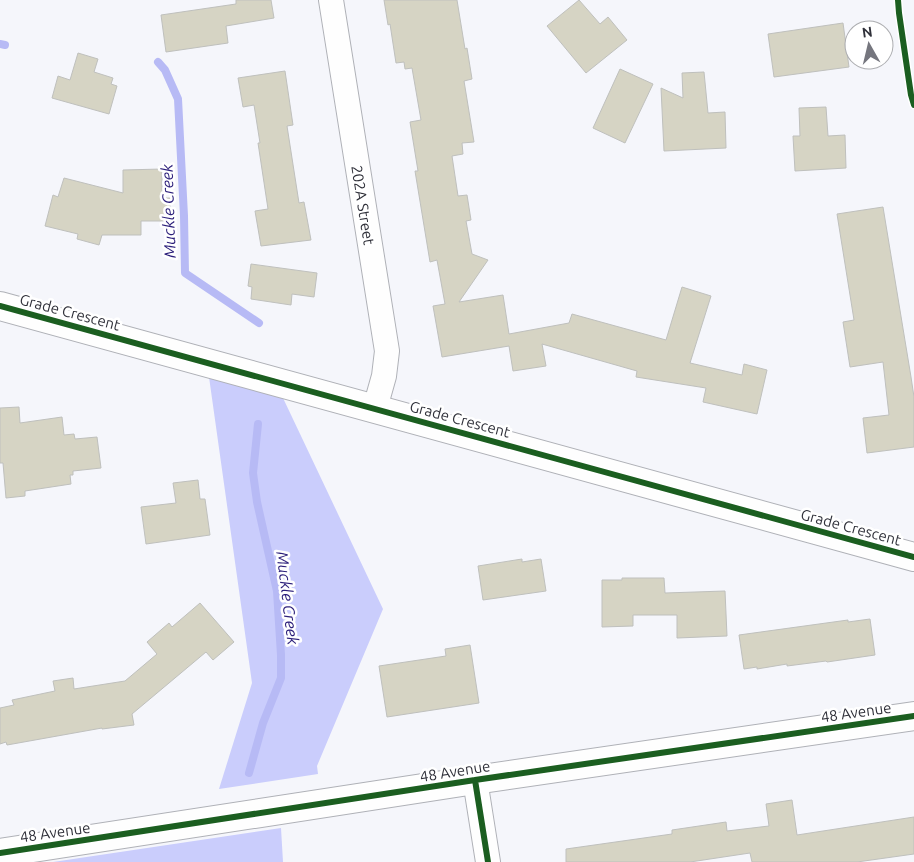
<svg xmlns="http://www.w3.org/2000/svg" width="914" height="862" viewBox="0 0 914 862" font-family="Ubuntu,sans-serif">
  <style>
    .forest { fill: #cacdfc }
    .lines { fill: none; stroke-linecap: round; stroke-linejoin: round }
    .stream { stroke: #b7baf5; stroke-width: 8 }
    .building { fill: #d6d4c4; stroke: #bfc0bd }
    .street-casing { stroke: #afb1b7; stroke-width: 26 }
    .secondary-casing { stroke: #afb1b7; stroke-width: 30 }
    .street { stroke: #fefefe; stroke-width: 24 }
    .secondary { stroke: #fefefe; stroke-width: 28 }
    .cycleway-casing { stroke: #fff; stroke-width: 9 }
    .cycleway { stroke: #1b5e20; stroke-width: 6 }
    .labels { text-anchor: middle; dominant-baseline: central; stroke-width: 5; stroke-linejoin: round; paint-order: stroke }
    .street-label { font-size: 15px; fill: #30313a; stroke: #fff }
    .water-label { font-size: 16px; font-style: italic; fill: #2b1e7a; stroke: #fff }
  </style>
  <rect width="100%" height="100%" fill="#f5f6fb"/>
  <path class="forest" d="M209 377 283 398 383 609 317 766 318 774 219 789 252 683Z
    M281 828 283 862H53Z"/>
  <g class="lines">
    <path class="stream" d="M0 44 5 45
      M158 62 165 70 178 99 184 216 185 273 259 323
      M249 773 263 723 281 678V655L277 591 257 502 253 473 258 424"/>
  </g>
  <path class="building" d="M236 0H271L274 18 226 26 228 43 166 52 161 15 236 4Z
    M384 0H457L465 49 467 48 472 79 464 81 474 142 462 143 463 154 452 156 458 196 467 195 471 220 466 221 472 254 488 260 459 302 503 295 509 334 569 323 572 314 666 340 682 287 711 296 690 363 742 375 744 364 767 370 757 414 703 402 706 388 636 377 637 371 542 344 546 366 513 371 509 346 442 357 433 306 445 304 437 260 430 262 415 171H418L410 122 421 120 412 68 405 69 404 62 396 63 390 24 388 25Z
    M579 0 600 24 608 17 627 40 586 73 547 26Z
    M843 23 849 67 774 77 768 34Z
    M78 53 98 59 94 72 113 78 111 84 117 86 109 114 52 98 58 76 70 80Z
    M620 69 653 84 625 143 593 128Z
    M285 71 293 125 287 126 299 203 304 202 311 240 261 246 255 211 268 209 258 143H260L254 105 243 107 238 78Z
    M704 72 708 113 725 112 726 148 664 151 661 88 683 98 682 73Z
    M826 107 828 136 845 135 846 168 795 171 793 136H800L799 108Z
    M162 169V198H170V221H141V235H102L99 245 77 239 78 234 45 226 53 195 58 197 64 178 123 193V170Z
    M883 207 911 377 914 397V447L867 453 863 418 889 415 883 362 850 367 843 322 854 320 837 214Z
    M251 264 317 273 314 297 292 294 291 305 251 299 252 287 248 286Z
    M19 407 20 423 62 417 64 435 74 434 75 439 97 437 101 468 73 471V475H70L71 484 25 491V496L6 498 3 463H0V408Z
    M198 480 200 499H205L210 535 146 544 141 507 176 503 173 483Z
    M522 559V562L541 559 546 591 483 600 478 566Z
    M622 578H664L665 593 725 591 727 636 677 638V615H633V626L602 627V580H622Z
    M200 603 234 642 213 660 206 652 132 714 134 725 102 729V728L7 745 6 742 0 744V708L14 705 12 700 55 691 53 681 73 678 74 689 125 681 157 654 147 642 169 623 172 627Z
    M870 619 875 655 827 662 826 661 787 666V664L757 669V667L744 669 739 635 848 620V622Z
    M470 645 479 703 387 717 379 666 446 656 445 649Z
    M792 800 797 835 914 817V854L857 862H752L750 853 690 862H566V849L672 834V830L726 822 727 831 769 826 766 804Z"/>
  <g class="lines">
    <defs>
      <path id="street" d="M331 0 387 351 384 376 375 408
        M475 780 488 862"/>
      <path id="secondary" d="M0 306 914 557
        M0 853 475 780 914 716"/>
    </defs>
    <use href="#street" class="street-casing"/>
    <use href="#secondary" class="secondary-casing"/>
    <use href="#street" class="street"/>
    <use href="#secondary" class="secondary"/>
    <defs>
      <path id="cycleway" d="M898 0 899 13 911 95 914 105
        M0 306 914 557
        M475 780 488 862
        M0 853 475 780 914 716"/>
    </defs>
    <use href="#cycleway" class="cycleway-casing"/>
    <use href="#cycleway" class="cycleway"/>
  </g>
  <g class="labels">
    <g class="street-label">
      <text transform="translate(363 205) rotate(81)">202A Street</text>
      <text transform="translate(70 312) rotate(15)">Grade Crescent</text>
      <text transform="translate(460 419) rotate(15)">Grade Crescent</text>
      <text transform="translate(851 527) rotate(15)">Grade Crescent</text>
      <text transform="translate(856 712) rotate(-8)">48 Avenue</text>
      <text transform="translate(455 771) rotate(-9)">48 Avenue</text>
      <text transform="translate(55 832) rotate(-8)">48 Avenue</text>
    </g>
    <g class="water-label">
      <text transform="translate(168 211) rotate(-92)">Muckle Creek</text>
      <text transform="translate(288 598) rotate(83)">Muckle Creek</text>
    </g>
  </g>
  <g transform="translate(869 45) rotate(352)"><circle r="24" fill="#ffffff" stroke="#acadb0"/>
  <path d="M0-4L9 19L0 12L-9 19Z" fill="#75767e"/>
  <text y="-8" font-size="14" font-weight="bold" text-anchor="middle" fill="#30313a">N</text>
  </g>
</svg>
